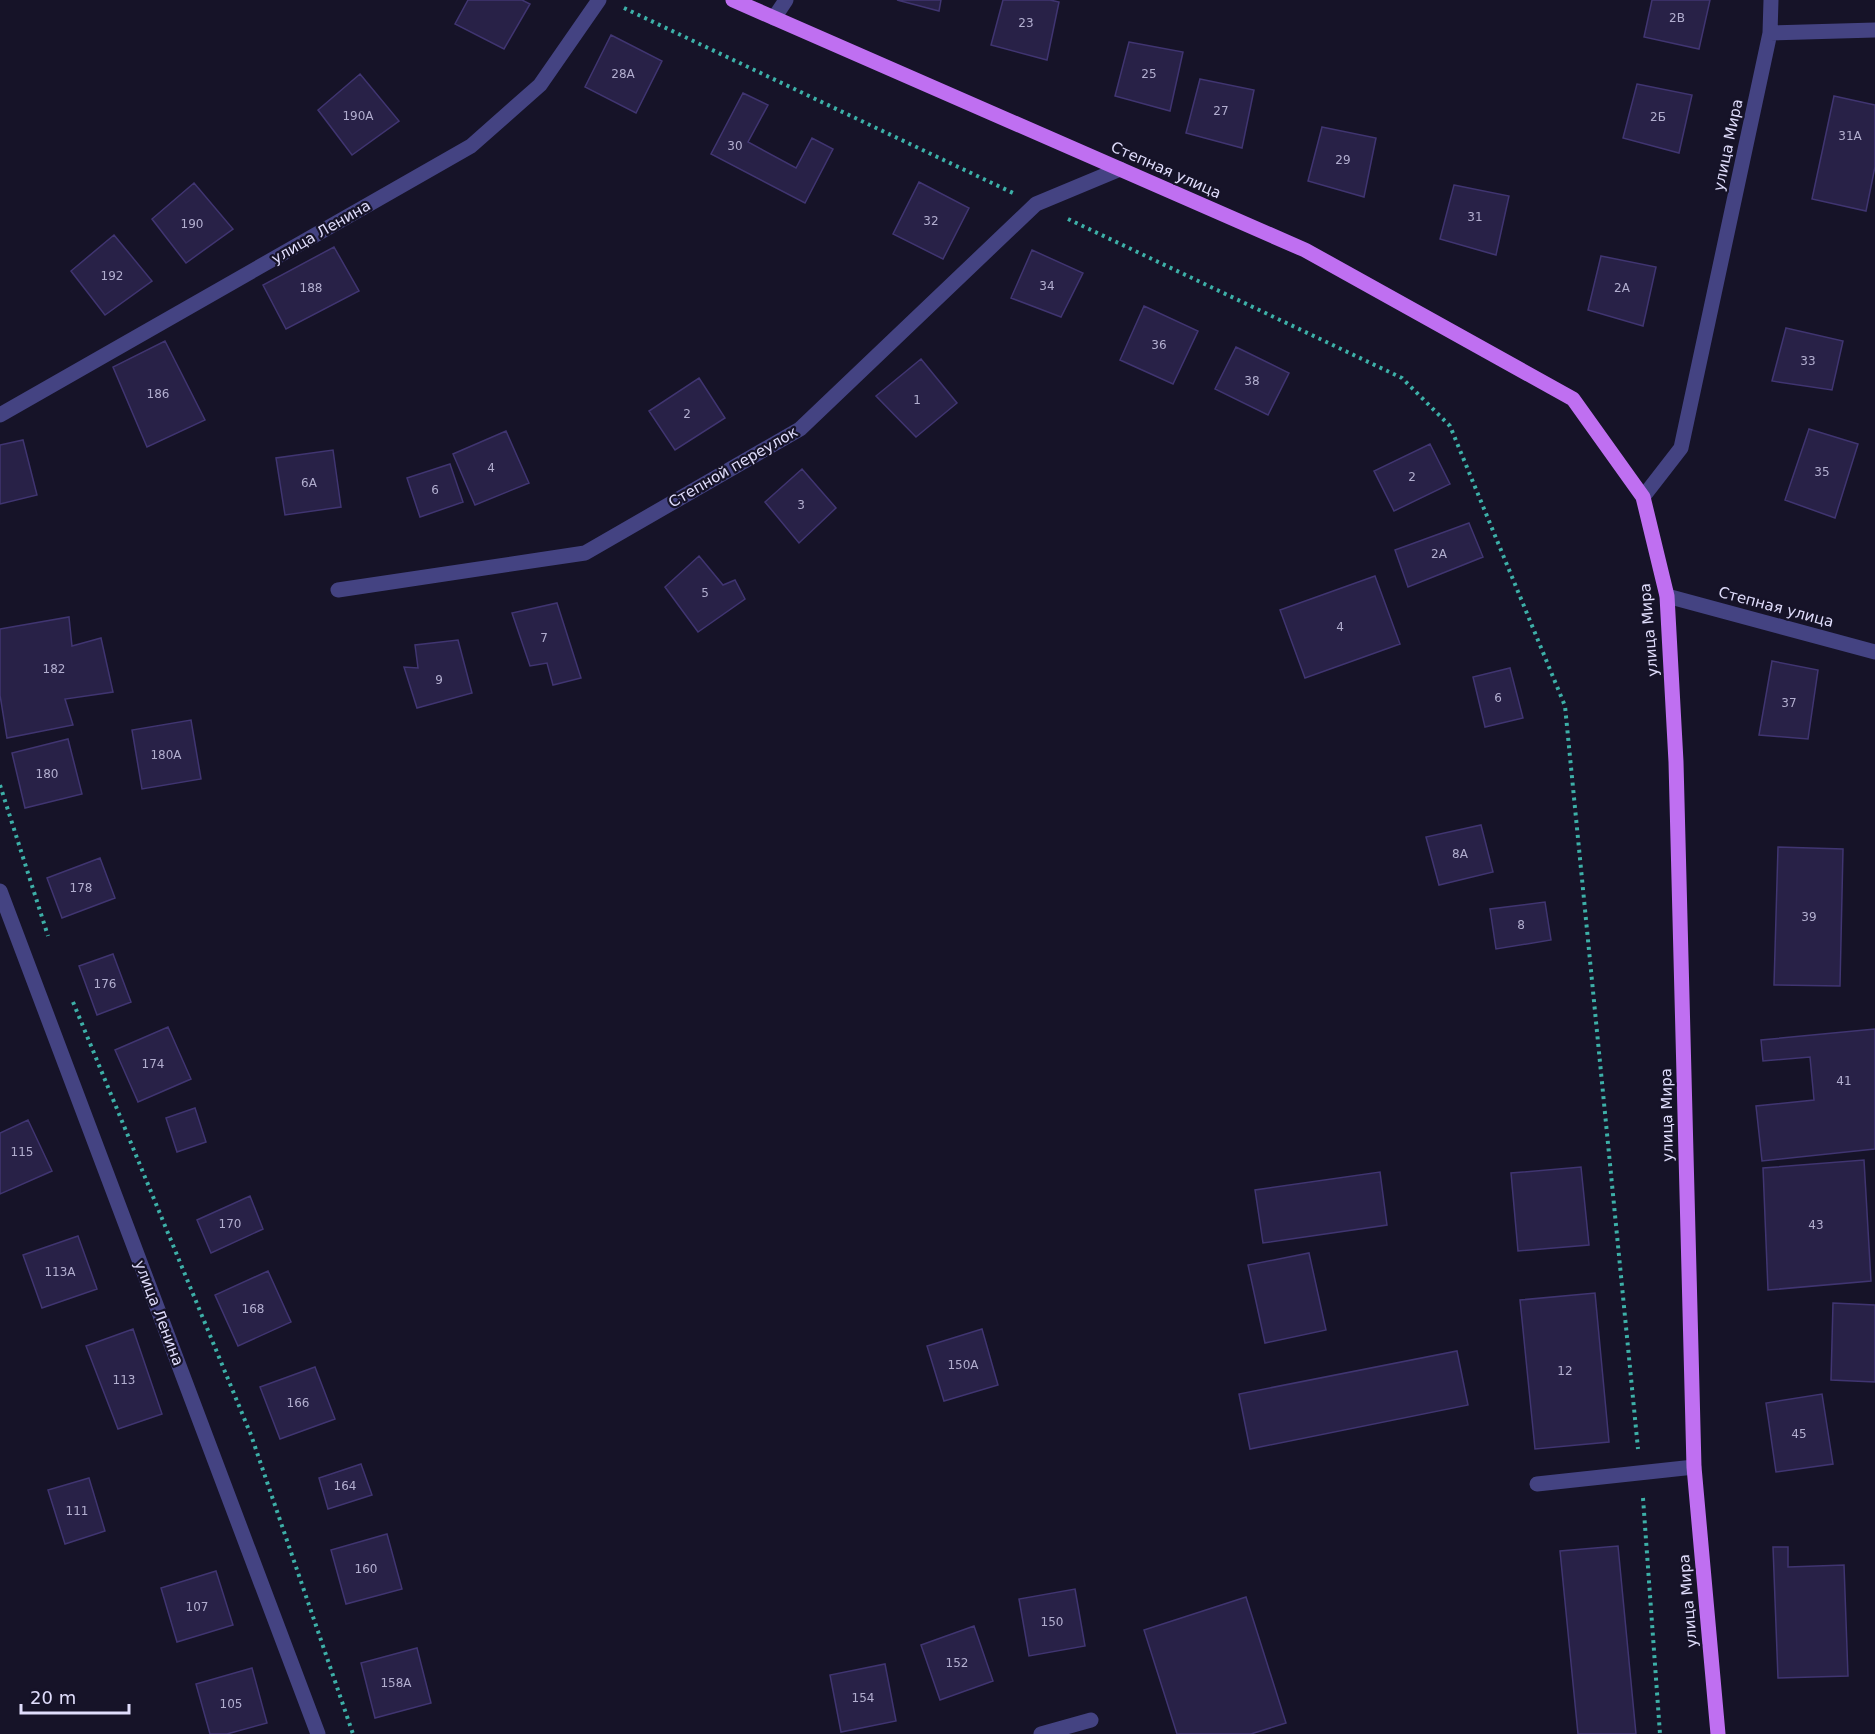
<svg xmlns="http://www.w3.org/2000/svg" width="1875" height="1734" viewBox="0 0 1875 1734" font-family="'DejaVu Sans',sans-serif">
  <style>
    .building { fill: #282147; stroke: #403571; stroke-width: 1.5 }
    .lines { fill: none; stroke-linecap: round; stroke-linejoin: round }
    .path { stroke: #3db0a8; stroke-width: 4; stroke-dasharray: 3 4.5; stroke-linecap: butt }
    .minor { stroke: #444382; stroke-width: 15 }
    .major { stroke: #bf6ff1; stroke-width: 15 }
    .labels { text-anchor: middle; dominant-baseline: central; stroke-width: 4.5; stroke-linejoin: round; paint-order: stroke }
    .number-label { font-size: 12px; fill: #b2aecf }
    .street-label { font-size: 15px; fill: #e0ddfc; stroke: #161328 }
  </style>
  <rect width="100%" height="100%" fill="#161328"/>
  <path class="building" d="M468 0H522L530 4 504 49 455 24Z
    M897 0H941L939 11Z
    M1003 0H1050L1059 2 1047 60 991 45Z
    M1652 0H1710L1699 49 1644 37Z
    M611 35 662 61 636 113 585 87Z
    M1129 42 1183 52 1170 111 1115 96Z
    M360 74 399 121 352 155 318 110Z
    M1200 79 1254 90 1242 148 1186 133Z
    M1637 84 1692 95 1679 153 1623 138Z
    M743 93 768 105 748 142 796 168 812 138 833 149 805 203 711 154Z
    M1834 96 1875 105V167L1866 211 1812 199Z
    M1322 127 1376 138 1364 197 1308 181Z
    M919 182 969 208 943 259 893 234Z
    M194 183 233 229 186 263 152 219Z
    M1454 185 1509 196 1496 255 1440 239Z
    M114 235 152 281 105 315 71 271Z
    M334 247 359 291 286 329 263 285Z
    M1032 250 1083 273 1061 317 1011 298Z
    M1601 256 1656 267 1643 326 1588 310Z
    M1144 306 1198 331 1173 384 1120 360Z
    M1786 328 1843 341 1832 390 1772 381Z
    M165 341 205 420 147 447 113 367Z
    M1236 347 1289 373 1268 415 1215 389Z
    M921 359 957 403 916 437 876 396Z
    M699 378 725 418 675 450 649 411Z
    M1809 429 1858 444 1835 518 1785 500Z
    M506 431 529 483 475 505 453 454Z
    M23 440 37 495 0 504V445Z
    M1430 444 1450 484 1394 511 1374 471Z
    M333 450 341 507 285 515 276 458Z
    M450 464 463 502 420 517 407 478Z
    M802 469 836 508 799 543 765 502Z
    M1469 523 1483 557 1408 587 1395 550Z
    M699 556 723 585 735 580 745 599 698 632 665 587Z
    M1375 576 1400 644 1305 678 1280 610Z
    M557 603 581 678 553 685 547 663 530 666 512 613Z
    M69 617 72 646 101 638 113 692 65 699 73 725 7 738 0 695V629Z
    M458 640 472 693 417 708 404 667 418 668 415 645Z
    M1772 661 1818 670 1808 739 1759 735Z
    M1510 668 1523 718 1485 727 1473 677Z
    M191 720 201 779 142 789 132 730Z
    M68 739 82 794 25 808 12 753Z
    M1481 825 1493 872 1439 885 1426 837Z
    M1778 847 1843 849 1840 986 1774 985Z
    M100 858 115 898 62 918 47 878Z
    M1545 902 1551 940 1496 949 1490 909Z
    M113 954 131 1002 97 1015 79 966Z
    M168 1027 191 1079 138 1102 115 1050Z
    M1875 1029V1149L1762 1161 1756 1106 1814 1100 1810 1057 1763 1061 1761 1040Z
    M195 1108 206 1142 177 1152 166 1118Z
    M28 1120 52 1171 0 1194V1133Z
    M1864 1160 1871 1281 1768 1290 1763 1168Z
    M1581 1167 1589 1245 1518 1251 1511 1173Z
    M1380 1172 1387 1225 1263 1243 1255 1190Z
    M250 1196 263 1229 211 1253 197 1220Z
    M78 1236 97 1289 42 1308 23 1255Z
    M1309 1253 1326 1330 1265 1343 1248 1265Z
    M268 1271 291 1322 238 1346 215 1295Z
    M1595 1293 1609 1442 1535 1449 1520 1300Z
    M1833 1303 1875 1305V1382L1831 1380Z
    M133 1329 162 1414 118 1429 86 1346Z
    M982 1329 998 1385 944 1401 927 1346Z
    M1457 1351 1468 1405 1250 1449 1239 1394Z
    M315 1367 335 1419 280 1439 260 1387Z
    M1822 1394 1833 1464 1776 1472 1766 1403Z
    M361 1464 372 1495 328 1509 319 1478Z
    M89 1478 105 1531 65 1544 48 1490Z
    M387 1534 402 1589 346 1604 331 1550Z
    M1618 1546 1636 1734H1578L1560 1551Z
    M1773 1547H1788V1567L1844 1565 1848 1676 1778 1678Z
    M216 1571 233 1625 177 1642 161 1588Z
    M1075 1589 1085 1646 1029 1656 1019 1599Z
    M1246 1597 1286 1723 1251 1734H1177L1144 1630Z
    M974 1626 993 1681 940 1700 921 1645Z
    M417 1648 431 1703 375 1718 361 1663Z
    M885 1664 896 1721 841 1732 830 1675Z
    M252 1668 267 1723 227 1734H210L196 1684Z"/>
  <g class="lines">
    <path class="path" d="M624 8 1013 193
      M1068 219 1402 378 1450 426 1565 706 1638 1449
      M0 785 48 936
      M73 1002 251 1435 353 1734
      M1643 1498 1660 1734"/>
    <path class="minor" d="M774 18 786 0
      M1770 33 1875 30
      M0 415 471 146 540 85 599 0
      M1643 497 1681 448 1770 33 1771 0
      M338 590 585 553 800 429 1036 204 1120 169
      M1667 596 1875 652
      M0 891 318 1734
      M1537 1484 1694 1467
      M1041 1734 1091 1720"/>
    <path class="major" d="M733 0 1305 250 1573 399 1643 497 1667 596 1676 762 1694 1467 1718 1734"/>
  </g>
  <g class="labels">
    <g class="number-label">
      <text x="1677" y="18">2В</text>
      <text x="1026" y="23">23</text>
      <text x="623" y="74">28А</text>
      <text x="1149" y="74">25</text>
      <text x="1221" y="111">27</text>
      <text x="358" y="116">190А</text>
      <text x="1658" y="117">2Б</text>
      <text x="1850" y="136">31А</text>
      <text x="735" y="146">30</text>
      <text x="1343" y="160">29</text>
      <text x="1475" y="217">31</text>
      <text x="931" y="221">32</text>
      <text x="192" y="224">190</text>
      <text x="112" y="276">192</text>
      <text x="1047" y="286">34</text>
      <text x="311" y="288">188</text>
      <text x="1622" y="288">2А</text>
      <text x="1159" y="345">36</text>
      <text x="1808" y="361">33</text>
      <text x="1252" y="381">38</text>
      <text x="158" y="394">186</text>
      <text x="917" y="400">1</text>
      <text x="687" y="414">2</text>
      <text x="491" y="468">4</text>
      <text x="1822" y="472">35</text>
      <text x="1412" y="477">2</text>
      <text x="309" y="483">6А</text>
      <text x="435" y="490">6</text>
      <text x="801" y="505">3</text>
      <text x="1439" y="554">2А</text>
      <text x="705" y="593">5</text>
      <text x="1340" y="627">4</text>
      <text x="544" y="638">7</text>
      <text x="54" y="669">182</text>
      <text x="439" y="680">9</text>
      <text x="1498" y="698">6</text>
      <text x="1789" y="703">37</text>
      <text x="166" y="755">180А</text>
      <text x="47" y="774">180</text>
      <text x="1460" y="854">8А</text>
      <text x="81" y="888">178</text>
      <text x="1809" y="917">39</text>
      <text x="1521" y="925">8</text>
      <text x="105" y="984">176</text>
      <text x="153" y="1064">174</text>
      <text x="1844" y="1081">41</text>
      <text x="22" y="1152">115</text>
      <text x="230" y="1224">170</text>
      <text x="1816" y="1225">43</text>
      <text x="60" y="1272">113А</text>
      <text x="253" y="1309">168</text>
      <text x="963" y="1365">150А</text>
      <text x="1565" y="1371">12</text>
      <text x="124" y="1380">113</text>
      <text x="298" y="1403">166</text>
      <text x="1799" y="1434">45</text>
      <text x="345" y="1486">164</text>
      <text x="77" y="1511">111</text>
      <text x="366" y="1569">160</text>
      <text x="197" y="1607">107</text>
      <text x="1052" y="1622">150</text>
      <text x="957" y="1663">152</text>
      <text x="396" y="1683">158А</text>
      <text x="863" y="1698">154</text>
      <text x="231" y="1704">105</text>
    </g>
    <g class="street-label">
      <text transform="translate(1728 145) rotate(-78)">улица Мира</text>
      <text transform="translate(1166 170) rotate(24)">Степная улица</text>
      <text transform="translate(321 232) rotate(-30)">улица Ленина</text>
      <text transform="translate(733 467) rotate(-30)">Степной переулок</text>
      <text transform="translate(1776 607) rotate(15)">Степная улица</text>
      <text transform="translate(1649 630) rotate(-95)">улица Мира</text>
      <text transform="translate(1667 1115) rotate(-91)">улица Мира</text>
      <text transform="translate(159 1313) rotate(69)">улица Ленина</text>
      <text transform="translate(1688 1601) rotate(-95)">улица Мира</text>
    </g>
  </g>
  <path d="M21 1704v9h108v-9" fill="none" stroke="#e0ddfc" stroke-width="3"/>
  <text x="30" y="1704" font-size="18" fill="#e0ddfc" stroke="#161328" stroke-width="4.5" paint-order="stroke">20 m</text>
</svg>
